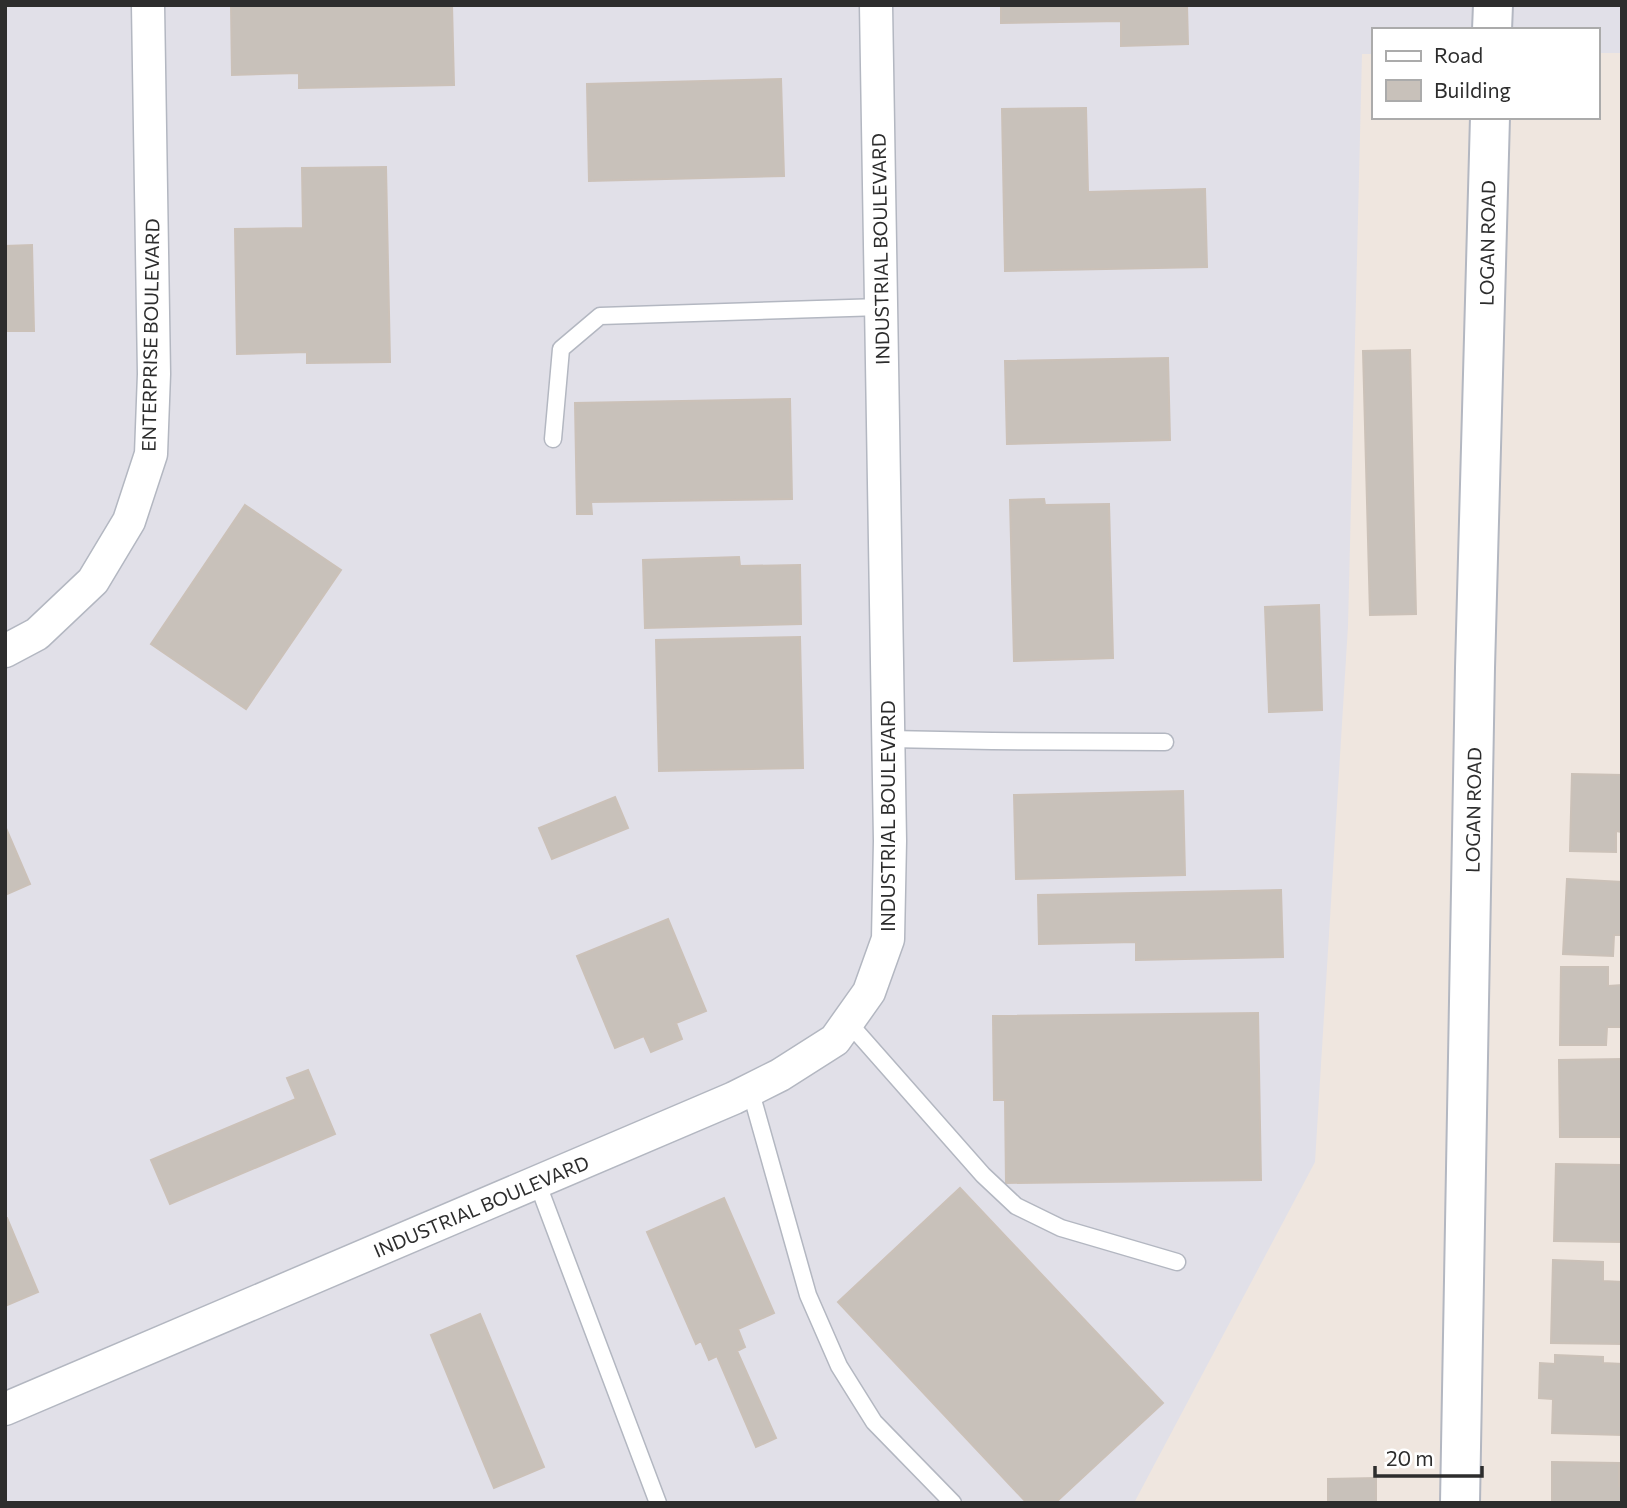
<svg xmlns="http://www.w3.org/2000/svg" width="1627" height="1508" viewBox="0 0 1627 1508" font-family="Commissioner,sans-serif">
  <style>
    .industrial { fill: #e1e0e8 }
    .building { fill: #c8c1ba; stroke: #cbc1b8; stroke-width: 2 }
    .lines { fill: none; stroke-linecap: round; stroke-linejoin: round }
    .service-casing { stroke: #b3b7c1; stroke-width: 19 }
    .minor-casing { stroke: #b3b7c1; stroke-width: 35 }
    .tertiary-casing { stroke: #b3b7c1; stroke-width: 42 }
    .service { stroke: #fff; stroke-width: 16 }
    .minor { stroke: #fff; stroke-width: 32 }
    .tertiary { stroke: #fff; stroke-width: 38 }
    .labels { text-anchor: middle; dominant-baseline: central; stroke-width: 5; stroke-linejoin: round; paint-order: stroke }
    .street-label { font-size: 19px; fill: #2d2d2d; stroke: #fff }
  </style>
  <rect width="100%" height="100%" fill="#efe6df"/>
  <path class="industrial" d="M5 5H1622V53H1597V30H1373V54H1362L1348 626 1315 1162 1134 1503H5Z"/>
  <path class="building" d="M231 5H452L454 85 299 88V73L232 75Z
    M1001 5H1187L1188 44 1121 46V21L1001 23Z
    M781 79 784 176 589 181 587 84Z
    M1086 108 1088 192 1205 189 1207 267 1005 271 1002 109Z
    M386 167 390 362 307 363V352L237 354 235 229 303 228 302 168Z
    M32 245 34 331H5V246Z
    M1410 350 1416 614 1370 615 1363 351Z
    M1168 358 1170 440 1007 444 1005 361Z
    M790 399 792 499 591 502 592 514H577L575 403Z
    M1044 499 1045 505 1109 504 1113 658 1014 661 1010 500Z
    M245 505 341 570 246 709 151 644Z
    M739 557 740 566 800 565 801 624 645 628 643 560Z
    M1319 605 1322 710 1269 712 1265 607Z
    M800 637 803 768 659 771 656 640Z
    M1572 774 1622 775V832L1616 831V852L1570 851Z
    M1183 791 1185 875 1016 879 1014 795Z
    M615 797 628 828 552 859 539 828Z
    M5 826 30 884 5 895Z
    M1567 879 1622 882V935H1614L1613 956 1563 954Z
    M1281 890 1283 957 1136 960V942L1039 944 1038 895Z
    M668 919 706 1011 676 1023 682 1039 651 1052 644 1036 615 1048 577 956Z
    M1561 967H1608V986L1622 985V1027H1607L1606 1045H1560Z
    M1258 1013 1261 1180 1006 1183 1005 1100H994L993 1016Z
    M1622 1059V1137H1560L1559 1060Z
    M308 1070 335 1134 170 1204 151 1160 296 1099 287 1078Z
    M1556 1164 1622 1165V1242L1554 1241Z
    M960 1188 1163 1403 1055 1503H1027L838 1302Z
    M724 1198 774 1313 738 1329 745 1347 737 1351 776 1438 756 1447 717 1356 709 1360 701 1341 696 1344 647 1232Z
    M5 1218H7L38 1292 5 1306Z
    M1553 1260 1603 1262V1281L1622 1282V1344L1551 1343Z
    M480 1314 544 1467 494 1488 431 1335Z
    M1555 1355 1603 1357V1363L1622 1364V1435L1552 1433 1553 1399 1539 1398 1540 1363 1555 1364Z
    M1552 1462 1619 1463V1486H1622V1503H1552Z
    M1376 1478V1503H1328V1479Z"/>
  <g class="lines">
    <defs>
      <path id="service" d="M553 439 561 349 600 316 881 307
        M889 739 992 741 1165 742
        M848 1022 983 1175 1016 1206 1061 1228 1177 1262
        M750 1089 808 1295 839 1366 874 1422 953 1503
        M537 1182 658 1503"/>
      <path id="minor" d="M5 651 37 634 93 581 129 521 151 454 154 374 148 5
        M5 1409 734 1098 780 1075 835 1040 869 992 888 939 890 841 876 5"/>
      <path id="tertiary" d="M1492 30 1493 5
        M1460 1503 1475 668 1490 117"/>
    </defs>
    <use href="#service" class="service-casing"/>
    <use href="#minor" class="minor-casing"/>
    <use href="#tertiary" class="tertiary-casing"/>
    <use href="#service" class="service"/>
    <use href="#minor" class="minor"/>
    <use href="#tertiary" class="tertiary"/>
  </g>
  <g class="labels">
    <g class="street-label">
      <text transform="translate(1487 243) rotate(-89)">LOGAN ROAD</text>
      <text transform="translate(880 249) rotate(-91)">INDUSTRIAL BOULEVARD</text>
      <text transform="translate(150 335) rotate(-89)">ENTERPRISE BOULEVARD</text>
      <text transform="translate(1473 810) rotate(-89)">LOGAN ROAD</text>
      <text transform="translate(887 816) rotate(-90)">INDUSTRIAL BOULEVARD</text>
      <text transform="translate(481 1206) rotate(-23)">INDUSTRIAL BOULEVARD</text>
    </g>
  </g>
  <rect width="1627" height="1508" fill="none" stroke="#2d2d2d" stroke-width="14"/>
  <rect x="1372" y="28" width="228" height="91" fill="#ffffff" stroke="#ababab" stroke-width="2"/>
  <rect x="1386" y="51" width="35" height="10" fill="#ffffff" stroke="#ababab" stroke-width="2"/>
  <text x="1434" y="63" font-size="21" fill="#2d2d2d">Road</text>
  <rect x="1386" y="80" width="35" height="21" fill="#c8c1ba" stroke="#ababab" stroke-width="2"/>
  <text x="1434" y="98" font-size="21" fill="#2d2d2d">Building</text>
  <path d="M1375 1466v10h107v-10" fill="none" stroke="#2d2d2d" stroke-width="3.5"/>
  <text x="1386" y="1466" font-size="21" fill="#2d2d2d" stroke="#ffffff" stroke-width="5" paint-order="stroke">20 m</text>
</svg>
